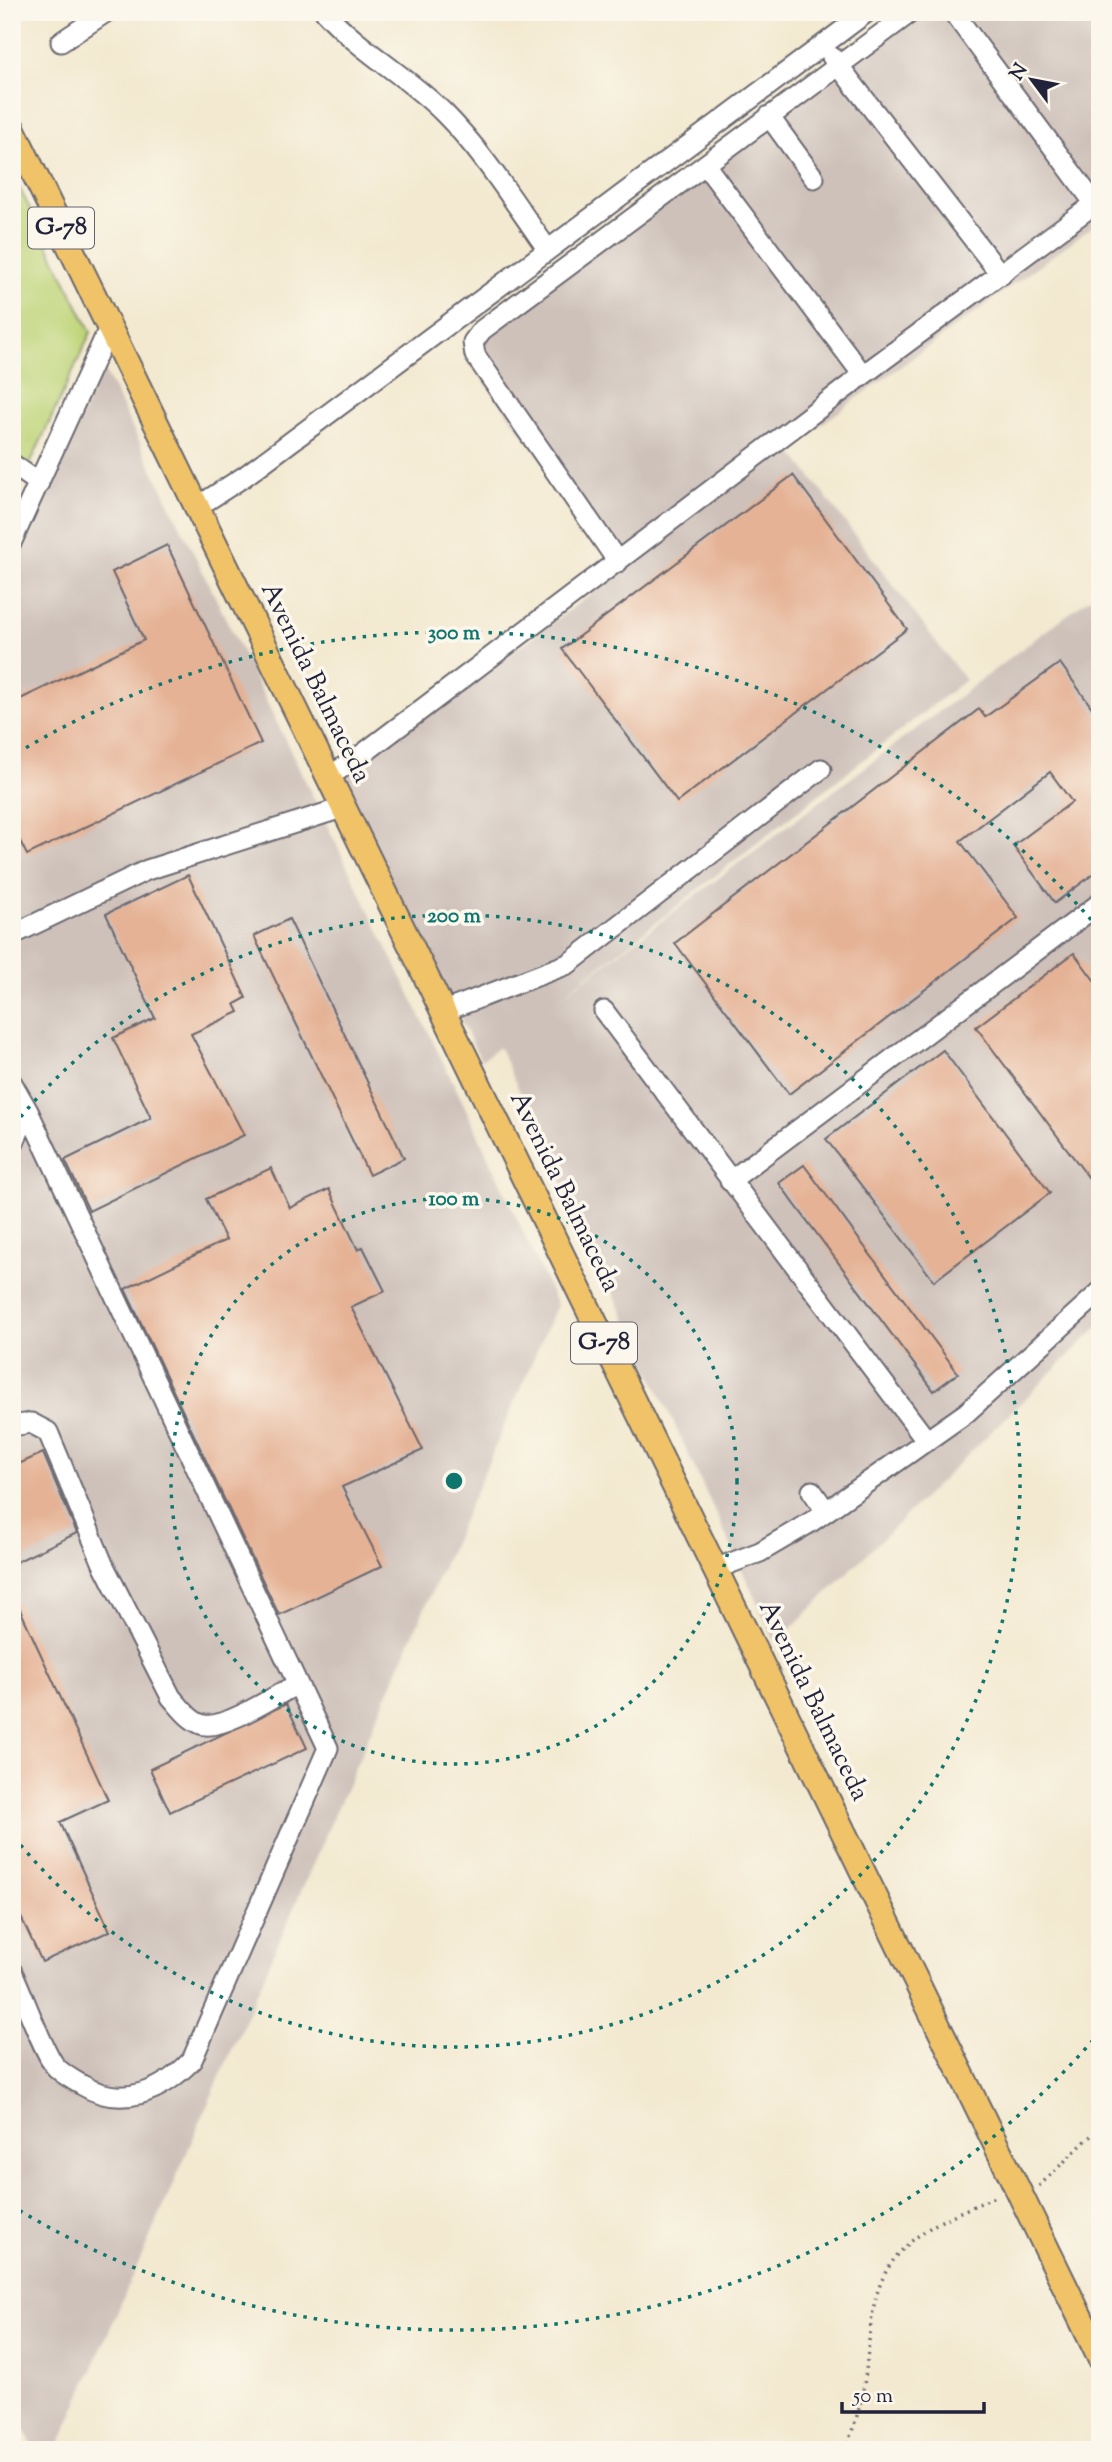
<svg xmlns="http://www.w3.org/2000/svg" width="1112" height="2462" viewBox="0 0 1112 2462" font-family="'Sorts Mill Goudy',serif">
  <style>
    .industrial { fill: #cec1ba }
    .green { fill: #bed477; stroke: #707b59; stroke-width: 2 }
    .building { fill: #e5b295 }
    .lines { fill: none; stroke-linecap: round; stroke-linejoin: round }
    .minor-casing { stroke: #6b686f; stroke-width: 23 }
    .major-casing { stroke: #6b686f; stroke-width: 28 }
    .path { stroke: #6b686f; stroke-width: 3.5; stroke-dasharray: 2 5; stroke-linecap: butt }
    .minor { stroke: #fff; stroke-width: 19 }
    .major { stroke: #f0c369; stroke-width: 24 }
    .ring { fill: none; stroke: #0f766e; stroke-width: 3.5; stroke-dasharray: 3.5 7 }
    .labels { text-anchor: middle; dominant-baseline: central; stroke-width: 7; stroke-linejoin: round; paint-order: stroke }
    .shield { fill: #fbf7ec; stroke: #636270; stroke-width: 2 }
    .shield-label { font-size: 24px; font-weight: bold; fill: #22223b }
    .street-label { font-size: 26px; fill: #22223b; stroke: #fbf7ec }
    .centre { fill: #0f766e; stroke: #fbf7ec; stroke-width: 3.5 }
    .ring-label { font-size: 21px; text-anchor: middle; font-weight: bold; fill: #0f766e; stroke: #fbf7ec; stroke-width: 7; stroke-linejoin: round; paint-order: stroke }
  </style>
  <rect width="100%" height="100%" fill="#fbf7ec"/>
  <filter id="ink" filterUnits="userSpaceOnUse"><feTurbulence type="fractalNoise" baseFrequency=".0143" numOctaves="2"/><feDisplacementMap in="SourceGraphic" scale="14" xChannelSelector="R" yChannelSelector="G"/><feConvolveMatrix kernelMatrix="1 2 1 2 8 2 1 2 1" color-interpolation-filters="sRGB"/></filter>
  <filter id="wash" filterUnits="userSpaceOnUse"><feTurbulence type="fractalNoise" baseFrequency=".00686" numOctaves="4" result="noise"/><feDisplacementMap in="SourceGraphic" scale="28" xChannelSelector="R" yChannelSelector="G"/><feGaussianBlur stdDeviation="1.57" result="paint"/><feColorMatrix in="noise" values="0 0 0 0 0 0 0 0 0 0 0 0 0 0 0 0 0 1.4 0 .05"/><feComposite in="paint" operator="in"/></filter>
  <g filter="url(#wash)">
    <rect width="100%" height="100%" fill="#f3e9d0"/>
    <path class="industrial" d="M908 12H1100V221L789 448 965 680 548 1007 1100 590V1325L776 1643 499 1047 481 1060 338 780 624 570 463 353Z
      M103 368 469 1115 557 1305 57 2450H34L12 2399V572Z"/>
    <path class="green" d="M12 173 91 332 12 503Z"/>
    <g id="blocks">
      <path class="building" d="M793 475 907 629 677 802 562 649Z
        M167 545 261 743 27 855 12 825V703L144 640 112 572Z
        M1060 663 1100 719V869L1055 903 1013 846 1072 802 1050 772 960 841 1018 918 789 1094 675 943 979 709 985 717Z
        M188 875 246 998 235 1004 239 1012 191 1034 244 1135 89 1211 65 1160 151 1118 113 1038 155 1018 106 914Z
        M289 919 404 1158 369 1175 254 936Z
        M1074 953 1100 988V1193L976 1027Z
        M943 1050 1050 1193 934 1281 826 1139Z
        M804 1165 958 1373 934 1391 779 1183Z
        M271 1168 290 1208 329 1189 358 1250 363 1247 385 1291 351 1307 423 1450 342 1487 382 1566 279 1615 125 1289 226 1240 206 1199Z
        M43 1453 77 1533 12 1564V1467Z
        M12 1592 108 1800 60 1822 110 1931 42 1962 20 1915 12 1919Z
        M286 1704 307 1748 170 1812 150 1769Z"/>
    </g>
  </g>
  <g filter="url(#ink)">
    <use href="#blocks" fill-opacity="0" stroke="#6b686f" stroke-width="2"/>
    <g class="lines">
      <defs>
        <path id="minor" d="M325 12C360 51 407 76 444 113 484 153 515 204 548 250
          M953 12 1095 204
          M61 42 106 12
          M832 57 1001 275
          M769 116 814 178
          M706 166 863 375
          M12 464 39 483
          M197 507 245 476 867 12
          M12 541 109 328
          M618 562 475 355 473 342 482 330 911 12
          M327 778 364 753 863 375 1100 200
          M12 935 147 870 342 808
          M604 1011 927 1441
          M442 1012 568 964 821 769
          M12 1083 28 1111 12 1147
          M730 1181 1100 903
          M12 1426 31 1423 48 1432 103 1564 171 1697C180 1707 190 1722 204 1725 226 1729 277 1694 298 1684
          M812 1491 826 1511
          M715 1569 760 1552 811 1522 966 1413 1100 1292
          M12 1972C23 1994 42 2049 55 2066 61 2073 73 2080 82 2085 122 2109 162 2092 192 2060L328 1748 28 1111"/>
        <path id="major" d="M12 128 1100 2358"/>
      </defs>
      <use href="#minor" class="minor-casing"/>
      <use href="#major" class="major-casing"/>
      <path class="path" d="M1039 2186 1100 2127
        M845 2450C854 2427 862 2403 865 2378 873 2317 867 2270 925 2231 947 2216 973 2207 997 2196"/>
      <use href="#minor" class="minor"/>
      <use href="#major" class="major"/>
    </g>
  </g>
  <g class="ring">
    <circle cx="454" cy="1481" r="283"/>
    <path d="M14 1125A566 566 0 1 1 14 1837"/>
    <path d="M1100 2032A849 849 0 0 1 17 2209M17 753A849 849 0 0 1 1100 930"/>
  </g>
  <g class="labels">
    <g class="shield">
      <rect x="28" y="207.5" width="66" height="41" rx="5"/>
      <rect x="571" y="1322.5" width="66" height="41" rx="5"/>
    </g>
    <g class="shield-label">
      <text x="61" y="228">G-78</text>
      <text x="604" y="1343">G-78</text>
    </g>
    <g class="street-label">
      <text transform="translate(315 683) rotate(64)">Avenida Balmaceda</text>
      <text transform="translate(564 1192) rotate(64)">Avenida Balmaceda</text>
      <text transform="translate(813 1701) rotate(64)">Avenida Balmaceda</text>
    </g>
  </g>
  <circle cx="454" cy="1481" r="10" class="centre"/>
  <g class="ring-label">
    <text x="454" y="639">300 m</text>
    <text x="454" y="922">200 m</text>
    <text x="454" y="1205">100 m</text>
  </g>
  <rect width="1112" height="2462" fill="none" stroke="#fbf7ec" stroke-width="42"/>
  <g transform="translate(1032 80) rotate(302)" stroke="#fbf7ec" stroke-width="5" paint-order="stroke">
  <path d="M0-5L12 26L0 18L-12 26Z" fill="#22223b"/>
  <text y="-10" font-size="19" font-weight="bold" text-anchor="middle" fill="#22223b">N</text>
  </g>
  <path d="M842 2402v10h142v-10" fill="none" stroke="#22223b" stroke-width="3.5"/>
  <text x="853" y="2402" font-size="21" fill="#22223b" stroke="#fbf7ec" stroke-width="5" paint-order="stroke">50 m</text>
</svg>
